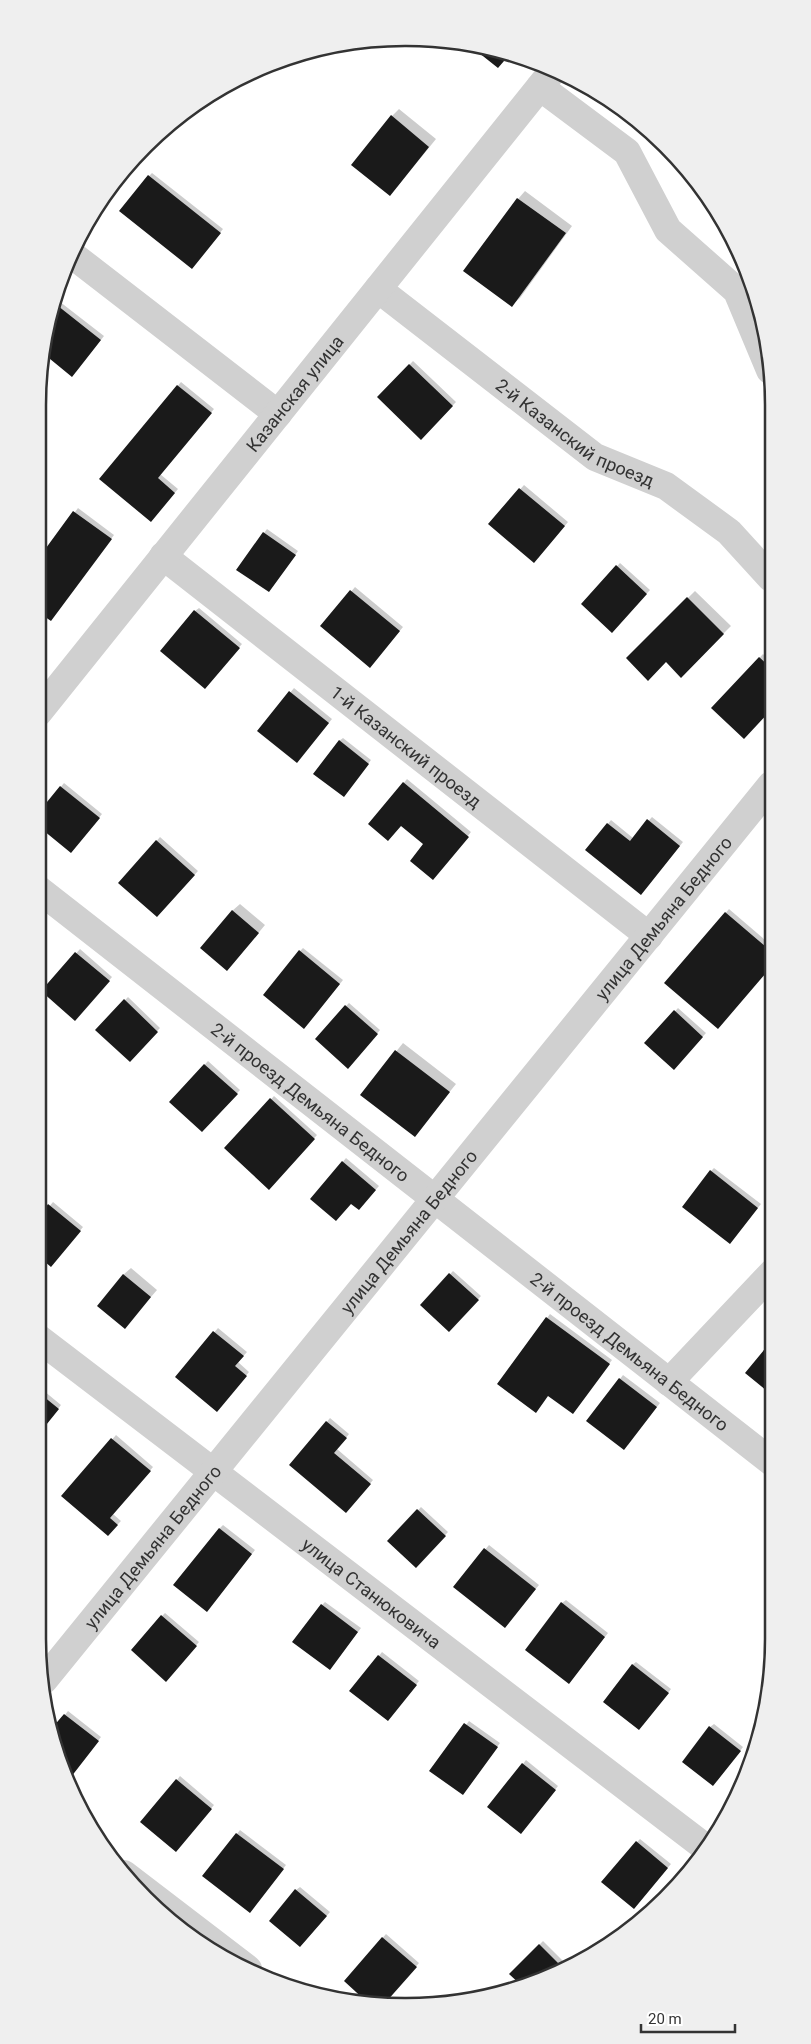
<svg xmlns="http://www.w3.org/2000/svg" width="811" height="2044" viewBox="0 0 811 2044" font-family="Roboto,sans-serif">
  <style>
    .shadow { fill: #0003 }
    .building { fill: #1a1a1a }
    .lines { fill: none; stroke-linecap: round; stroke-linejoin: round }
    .minor { stroke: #d0d0d0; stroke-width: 28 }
    .labels { text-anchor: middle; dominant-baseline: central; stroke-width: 5; stroke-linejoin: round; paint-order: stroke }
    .street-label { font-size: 18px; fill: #333; stroke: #fff }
    .rim { fill: none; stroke: #333; stroke-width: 2.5 }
  </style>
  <rect width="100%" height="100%" fill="#fff"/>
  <path class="shadow" d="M399 109 436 139 397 187 392 116Z
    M152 173 223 229 195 264 149 176Z
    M525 191 572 226 520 298 512 305 518 199Z
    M55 298 104 336 76 372 50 310Z
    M413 361 456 402 421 438 379 397Z
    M181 382 214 409 160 474 178 489 154 517 100 479Z
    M524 485 568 522 538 558 490 524Z
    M78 508 114 535 51 620 38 610V562Z
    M267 529 298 551 272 587 264 533Z
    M620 563 650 590 612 631 582 604Z
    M355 587 403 627 373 663 322 626Z
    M695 591 731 626 681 676 666 661 627 658Z
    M199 608 242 644 206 685 195 611Z
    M763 654 771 662V709L744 737 712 708Z
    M294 688 332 719 300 758 259 731Z
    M343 738 371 760 347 792 339 741Z
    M407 779 471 832 436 875 425 844 401 825 370 824Z
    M64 783 102 814 71 852 38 824V815Z
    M652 817 683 842 644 890 587 850 611 820 633 838Z
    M160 837 198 871 157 916 120 883Z
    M240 904 265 925 234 962 232 911Z
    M729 909 772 946V965L666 983Z
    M303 948 343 980 308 1024 300 951Z
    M80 949 112 977 79 1016 43 991Z
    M128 997 160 1028 130 1060 97 1030Z
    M349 1003 380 1030 352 1063 346 1006Z
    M678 1008 706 1033 674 1068 646 1043Z
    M403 1043 456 1084 415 1135 362 1094Z
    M208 1061 240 1090 202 1131 171 1102Z
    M274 1096 317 1135 269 1188 226 1148Z
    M346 1158 379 1186 362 1205 352 1202 312 1199Z
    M714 1168 761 1204 733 1239 711 1171Z
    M53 1202 83 1227 51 1266 38 1255V1220Z
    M131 1268 157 1290 125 1327 123 1275Z
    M453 1271 481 1296 449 1330 421 1305Z
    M550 1314 612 1360 576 1409 547 1318Z
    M218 1328 247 1352 238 1362 249 1372 220 1407 176 1377Z
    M623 1375 660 1403 628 1445 588 1421Z
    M38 1386 61 1405 38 1434Z
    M330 1418 349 1434 337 1449 373 1480 350 1508 291 1465Z
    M116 1435 153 1467 113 1514 121 1521 108 1534 63 1496Z
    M421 1507 448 1532 416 1567 389 1541Z
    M223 1525 255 1550 210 1607 219 1529Z
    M489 1545 539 1585 508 1623 455 1586Z
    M566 1600 608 1633 572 1679 562 1603Z
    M325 1602 361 1628 333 1665 322 1605Z
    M165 1613 199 1642 169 1676 162 1616Z
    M382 1652 419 1681 391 1716 351 1691Z
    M636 1662 671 1689 643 1725 632 1665Z
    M68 1711 101 1737 71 1776 63 1769 57 1757 53 1730Z
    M469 1721 500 1743 463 1794 431 1771Z
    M714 1724 743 1747 717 1781 710 1727Z
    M526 1760 558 1786 524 1829 489 1807Z
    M180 1776 214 1805 179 1847 177 1780Z
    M240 1830 286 1865 253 1908 204 1876Z
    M640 1839 671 1864 637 1904V1842Z
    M300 1887 330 1912 304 1942 296 1890Z
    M386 1934 419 1963 385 2002 370 2003 345 1981Z
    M543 1941 569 1967 547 1978 523 1986 511 1974Z"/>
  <path class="building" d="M469 45 501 50 510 54 498 68Z
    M391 115 429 147 390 196 351 165Z
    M148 175 221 233 192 269 119 211Z
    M517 198 566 233 512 307 463 271Z
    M53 302 101 340 72 377 44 354 50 310Z
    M409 364 453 406 421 440 377 397Z
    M177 385 212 413 158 478 175 493 151 522 99 479Z
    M519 488 565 526 534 563 488 524Z
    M73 511 112 539 51 621 38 612V559Z
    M263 532 296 555 269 592 236 570Z
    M616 565 647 594 612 633 581 604Z
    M350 590 400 631 370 668 320 626Z
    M687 597 724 634 681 678 666 662 648 681 626 658Z
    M194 610 240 648 205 689 160 651Z
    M759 657 771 668V710L744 739 711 708Z
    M289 691 329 723 297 763 257 731Z
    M339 740 369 764 344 797 313 774Z
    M403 782 469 837 433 880 410 861 423 844 401 826 388 841 368 824Z
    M60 786 100 818 71 853 38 826V813Z
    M647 819 680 846 641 895 585 850 607 823 630 841Z
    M156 840 195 875 157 917 118 883Z
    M232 910 259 933 227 971 200 948Z
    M725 912 772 952V966L718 1029 664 983Z
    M299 950 340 984 304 1029 263 995Z
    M75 952 110 981 75 1021 41 991Z
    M124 999 158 1032 130 1062 95 1030Z
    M345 1005 378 1034 348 1069 315 1039Z
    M674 1010 703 1037 674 1070 644 1043Z
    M395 1050 450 1092 415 1137 360 1095Z
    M204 1064 238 1094 202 1132 169 1102Z
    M270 1098 315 1139 269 1190 224 1148Z
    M342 1161 376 1190 359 1210 351 1204 336 1221 310 1199Z
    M710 1170 758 1208 730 1244 682 1207Z
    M48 1204 81 1231 51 1267 38 1256V1218Z
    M449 1273 479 1300 449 1332 420 1305Z
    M123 1274 151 1297 125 1329 97 1306Z
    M546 1317 610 1364 573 1414 548 1396 536 1413 497 1384Z
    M213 1331 244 1356 235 1366 247 1376 217 1412 175 1377Z
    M773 1339V1396L745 1373Z
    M619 1378 657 1407 624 1450 586 1421Z
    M38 1392 59 1409 38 1435Z
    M326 1421 347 1438 334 1453 371 1484 346 1513 289 1465Z
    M111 1438 151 1471 110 1518 118 1525 108 1536 61 1496Z
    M417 1509 446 1536 416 1568 387 1541Z
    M219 1528 252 1554 207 1612 173 1585Z
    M484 1548 536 1589 505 1628 453 1587Z
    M561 1602 605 1637 569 1684 525 1650Z
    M321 1604 358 1632 330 1670 292 1642Z
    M161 1615 197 1646 166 1682 131 1650Z
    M378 1655 417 1685 388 1721 349 1691Z
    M632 1664 669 1693 639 1730 603 1702Z
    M64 1714 99 1741 71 1777 64 1772 57 1757 52 1728Z
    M464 1723 498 1747 463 1795 429 1771Z
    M709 1726 741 1751 713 1786 682 1762Z
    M522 1763 556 1790 521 1834 487 1807Z
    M176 1779 212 1809 176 1852 140 1822Z
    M236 1833 284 1869 250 1913 202 1876Z
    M636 1841 668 1868 634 1909 601 1882Z
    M295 1889 327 1916 300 1947 269 1921Z
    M382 1937 417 1967 386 2002 368 2003 344 1981Z
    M539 1944 564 1969 547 1978 522 1986 509 1974Z"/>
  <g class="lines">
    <g class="minor">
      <path d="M540 87 627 152 668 230 737 291 770 370"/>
      <path d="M71 254 278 414"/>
      <path id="s1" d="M378 289 595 457 666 486 729 532 771 578"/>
      <path id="s2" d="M163 556 649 936"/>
      <path id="s3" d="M38 713 551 73"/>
      <path id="s4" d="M38 889 773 1463"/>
      <path id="s5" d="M38 1338 706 1848"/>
      <path d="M669 1382 773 1272"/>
      <path id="s6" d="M44 1680 771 785"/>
      <path d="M124 1874 248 1969"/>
    </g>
  </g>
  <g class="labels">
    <g class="street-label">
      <text stroke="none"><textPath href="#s3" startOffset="410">Казанская улица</textPath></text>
      <text stroke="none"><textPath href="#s1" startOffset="245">2-й Казанский проезд</textPath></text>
      <text stroke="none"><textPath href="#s2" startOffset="309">1-й Казанский проезд</textPath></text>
      <text stroke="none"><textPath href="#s6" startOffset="982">улица Демьяна Бедного</textPath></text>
      <text stroke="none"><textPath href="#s4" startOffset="346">2-й проезд Демьяна Бедного</textPath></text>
      <text stroke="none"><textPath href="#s6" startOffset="578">улица Демьяна Бедного</textPath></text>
      <text stroke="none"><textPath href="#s4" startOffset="751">2-й проезд Демьяна Бедного</textPath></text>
      <text stroke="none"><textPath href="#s6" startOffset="172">улица Демьяна Бедного</textPath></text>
      <text stroke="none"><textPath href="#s5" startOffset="420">улица Станюковича</textPath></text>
    </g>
  </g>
  <path d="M0 0H811V2044H0ZM405 46H406A359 359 0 0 1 765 405V1639A359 359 0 0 1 406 1998H405A359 359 0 0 1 46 1639V405A359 359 0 0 1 405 46Z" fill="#efefef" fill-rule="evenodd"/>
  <path class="rim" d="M405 46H406A359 359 0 0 1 765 405V1639A359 359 0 0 1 406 1998H405A359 359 0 0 1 46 1639V405A359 359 0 0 1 405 46Z"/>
  <path d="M641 2024v8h94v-8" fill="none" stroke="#333333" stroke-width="2.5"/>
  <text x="648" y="2024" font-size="15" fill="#333333" stroke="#ffffff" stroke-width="4" paint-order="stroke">20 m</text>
</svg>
